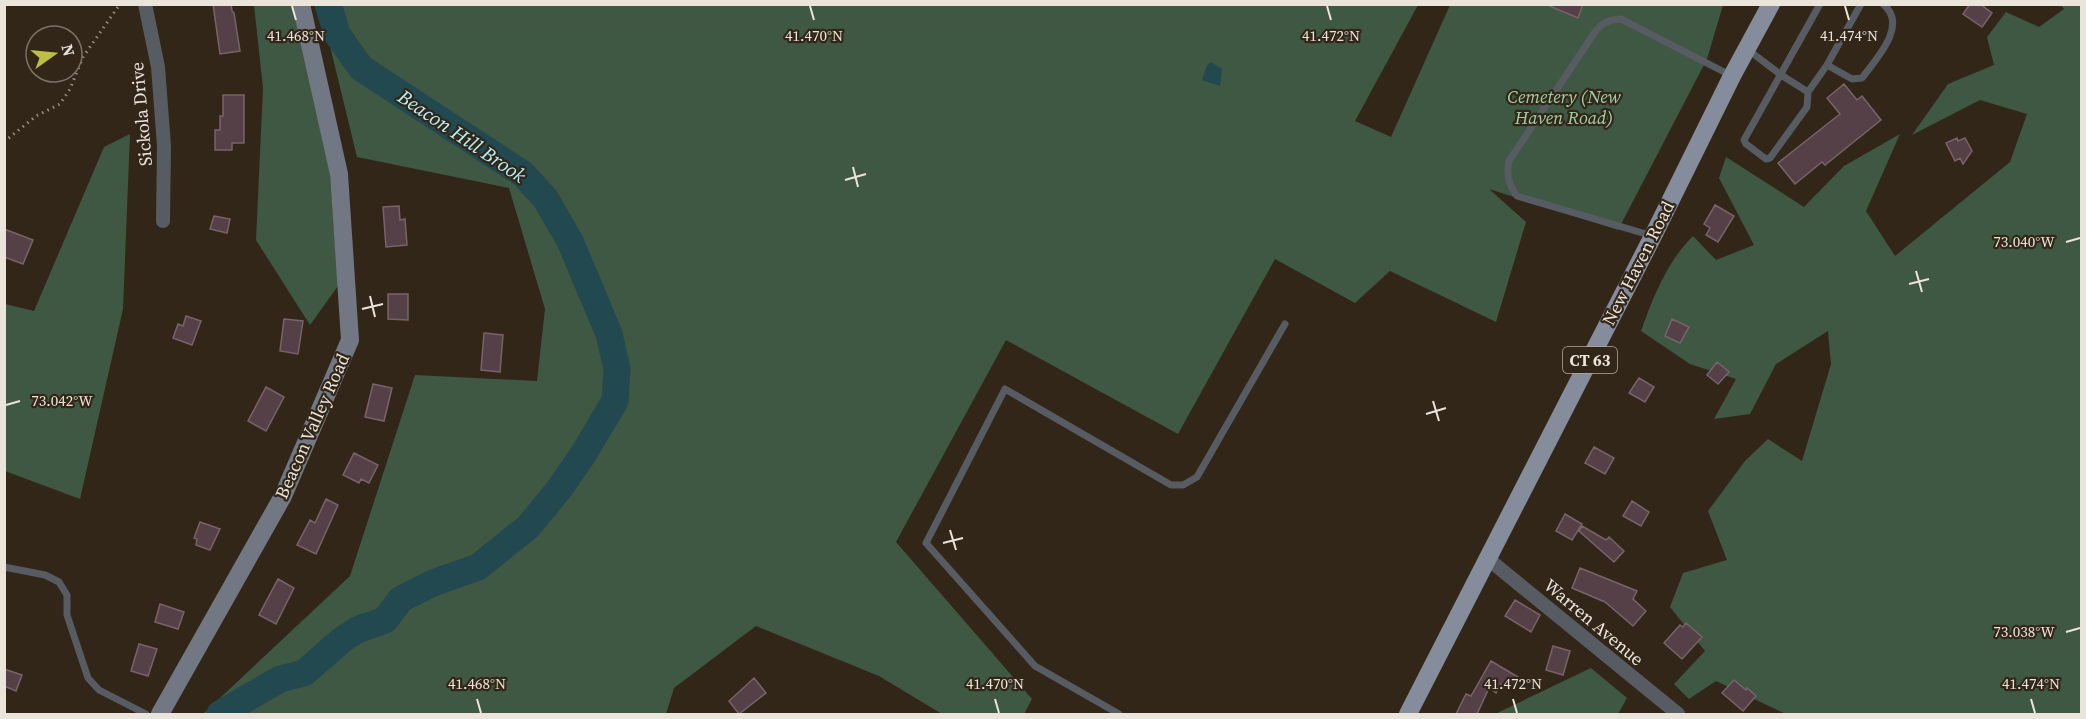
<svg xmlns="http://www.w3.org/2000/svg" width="2086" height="719" viewBox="0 0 2086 719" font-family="'Source Serif 4',serif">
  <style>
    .green { fill: #3f5843 }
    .water { fill: #22494f }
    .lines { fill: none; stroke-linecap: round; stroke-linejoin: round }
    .river { stroke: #22494f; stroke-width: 27 }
    .building { fill: #544046; stroke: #786369; stroke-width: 1.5 }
    .path { stroke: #978d82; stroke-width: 3; stroke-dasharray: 1.5 4.5; stroke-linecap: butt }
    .lane { stroke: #575b62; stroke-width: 7 }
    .street { stroke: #575b62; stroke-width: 14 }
    .secondary { stroke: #717783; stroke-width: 18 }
    .primary { stroke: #858d9c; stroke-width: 18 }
    .ticks { fill: none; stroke: #ebe4db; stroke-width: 2 }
    .labels { text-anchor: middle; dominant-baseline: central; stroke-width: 4.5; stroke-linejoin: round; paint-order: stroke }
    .shield { fill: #322619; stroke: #b4aba1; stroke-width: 1.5 }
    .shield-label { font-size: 16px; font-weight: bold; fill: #ebe4db }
    .park-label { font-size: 18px; font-style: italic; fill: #9fcfa7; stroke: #322619 }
    .street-label { font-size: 18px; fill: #ebe4db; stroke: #322619 }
    .water-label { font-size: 20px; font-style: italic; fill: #b6f0fa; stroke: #322619 }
    .ticks-label { font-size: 15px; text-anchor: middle; fill: #ebe4db; stroke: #322619; stroke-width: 4.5; stroke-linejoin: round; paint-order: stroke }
  </style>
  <rect width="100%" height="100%" fill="#322619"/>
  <path class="green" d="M254 5H292L329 160 338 286 310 325 256 240 263 88Z
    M320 5H1418L1355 121 1391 137 1450 5H1723L1707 59 1618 230 1489 189 1526 222 1496 322 1390 271 1355 303 1275 259 1178 434 1006 340 896 542 1032 699 1024 714H942L879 676 756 626 674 688 666 714H203L350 576 415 375 537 381 545 309 509 188 357 157Z
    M2061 5H2081V714H1786L1716 681 1689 699 1674 684 1705 651 1670 607 1683 573 1727 560 1708 511 1745 461 1768 439 1802 461 1831 364 1828 331 1776 364 1750 414 1714 419 1736 379 1690 364 1641 331C1653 297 1667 262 1693 236L1716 260 1754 245 1719 178 1726 157 1804 207 1844 166 1900 134 1866 211 1895 256 2010 162 2027 114 1980 100 1912 135 1948 84 1994 65 1987 37 2006 12 2039 27 2064 9Z
    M130 134 123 309 80 499 5 471V304L34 311 104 147Z
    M1591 668 1627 698 1618 714H1495Z"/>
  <path class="water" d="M1211 62 1222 69 1220 86 1202 80 1207 65Z"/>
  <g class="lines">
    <path class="river" d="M220 714 280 679 304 673 343 639 357 630 385 620 401 599 433 583 478 567 528 527 560 488 584 453 615 401 617 369 609 334 570 241 545 198 523 174 361 68 337 34 328 4"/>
  </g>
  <path class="building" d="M213 4H231L232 11 234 13 240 51 220 54Z
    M1545 4H1583L1578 18Z
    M1970 4H1980L1992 13 1982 27 1963 14Z
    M1844 84 1857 100 1862 96 1881 120 1825 165 1822 162 1795 184 1778 163 1840 114 1827 98Z
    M223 95H244V143H232V150H215V130H220V116H223Z
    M1957 138 1958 141 1965 138 1972 151 1963 164 1960 158 1955 161 1946 143Z
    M1715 205 1734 216 1718 242 1706 235 1710 228 1704 224Z
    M399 206 400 220 405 219 407 245 386 247 383 207Z
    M214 216 230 219 227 233 210 229Z
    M4 229 33 240 23 264 4 257Z
    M388 294H408V320L388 319Z
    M186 316 201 321 192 345 173 338 178 324 183 326Z
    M284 319 303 321 298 354 280 351Z
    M1672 319 1689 327 1680 343 1665 336Z
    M484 333 503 335 500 372 481 370Z
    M1717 362 1729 372 1718 384 1707 375Z
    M1639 378 1654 387 1645 402 1629 393Z
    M373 384 392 388 384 421 365 417Z
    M266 387 284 397 266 431 248 421Z
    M1594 447 1614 458 1605 474 1585 463Z
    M354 453 378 465 369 483 361 479 359 483 343 475Z
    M326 499 338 505 316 554 297 545 310 520 315 523Z
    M1632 501 1649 512 1641 526 1623 516Z
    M1565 514 1582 524 1572 540 1556 531Z
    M200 522 220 529 210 550 196 545 197 539 194 538Z
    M1582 526 1606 540 1609 537 1624 551 1614 562 1579 531Z
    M1580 568 1637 591 1633 599 1646 611 1633 626 1605 602 1572 588Z
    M278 579 294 588 276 624 259 615Z
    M1515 600 1540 615 1531 632 1505 616Z
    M160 604 184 612 178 629 155 622Z
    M1686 623 1702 637 1682 659 1664 643 1680 625 1683 627Z
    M139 644 157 649 148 676 131 671Z
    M1553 646 1570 651 1563 675 1546 670Z
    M1491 661 1518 677 1512 688 1510 687 1509 689 1501 684 1496 693 1489 688 1477 714H1456L1466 694 1471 696Z
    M4 669 22 675 16 691 4 686Z
    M754 678 766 693 739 714 729 701Z
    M1734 680 1746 690 1747 688 1756 696 1743 711 1722 693Z"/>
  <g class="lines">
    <path class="path" d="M4 142 36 116 60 104 70 89 83 57 120 4"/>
    <path class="lane" d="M1747 49 1781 75 1808 92 1827 65 1852 79 1862 78C1876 59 1909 25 1883 4
      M1827 65 1861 4
      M1808 92 1807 107 1770 158 1766 159 1746 144 1744 140 1820 4
      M1653 236 1517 196C1509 185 1506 175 1509 161L1595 32C1603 22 1608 20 1621 19L1732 76
      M4 567 45 575 59 582 67 595V615L88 678 99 690 146 714
      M1119 714 1035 666 926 543 1005 389 1171 485H1183L1197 477 1285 324"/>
    <path class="street" d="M145 4 158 67 164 146 163 221
      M1487 558 1678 714"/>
    <path class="secondary" d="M160 714 283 496 350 340 339 174 301 4"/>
    <path class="primary" d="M1408 714 1653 236 1732 76 1771 4"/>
  </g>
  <path class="ticks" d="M292 6 296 20M810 6 814 20M1327 6 1331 20M1845 6 1849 20M853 167 858 187M845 180 866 174M2066 242 2080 238M1916 271 1922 292M1909 284 1929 279M370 296 375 317M362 309 383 304M1433 401 1439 421M6 405 20 401M1426 414 1446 408M950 530 956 550M943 543 963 538M2066 632 2080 628M477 699 481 713M995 699 999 713M1513 699 1517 713M2031 699 2035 713"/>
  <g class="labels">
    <rect class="shield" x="1563" y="347" width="54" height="26" rx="4.5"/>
    <g class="shield-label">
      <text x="1590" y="360">CT 63</text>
    </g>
    <g class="park-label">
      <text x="1564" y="96">Cemetery (New<tspan x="1564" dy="21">Haven Road)</tspan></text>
    </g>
    <g class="street-label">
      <text transform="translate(141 114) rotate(-95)">Sickola Drive</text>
      <text transform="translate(1638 263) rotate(-63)">New Haven Road</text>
      <text transform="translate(312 426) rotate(-66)">Beacon Valley Road</text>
      <text transform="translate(1594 622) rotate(40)">Warren Avenue</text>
    </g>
    <g class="water-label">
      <text transform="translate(462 136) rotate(34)">Beacon Hill Brook</text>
    </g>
  </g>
  <g class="ticks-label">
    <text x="296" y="41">41.468°N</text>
    <text x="814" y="41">41.470°N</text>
    <text x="1331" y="41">41.472°N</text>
    <text x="1849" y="41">41.474°N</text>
    <text x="2024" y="247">73.040°W</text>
    <text x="62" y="406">73.042°W</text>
    <text x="2024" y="637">73.038°W</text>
    <text x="477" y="689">41.468°N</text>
    <text x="995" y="689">41.470°N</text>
    <text x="1513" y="689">41.472°N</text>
    <text x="2031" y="689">41.474°N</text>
  </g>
  <rect width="2086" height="719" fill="none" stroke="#ebe4db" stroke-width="12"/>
  <g transform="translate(54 54) rotate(75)"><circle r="28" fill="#322619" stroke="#7c7267" stroke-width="1.5"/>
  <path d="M0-4.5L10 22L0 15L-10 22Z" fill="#bebe42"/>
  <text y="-9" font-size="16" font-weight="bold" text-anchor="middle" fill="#ebe4db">N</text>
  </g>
</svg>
